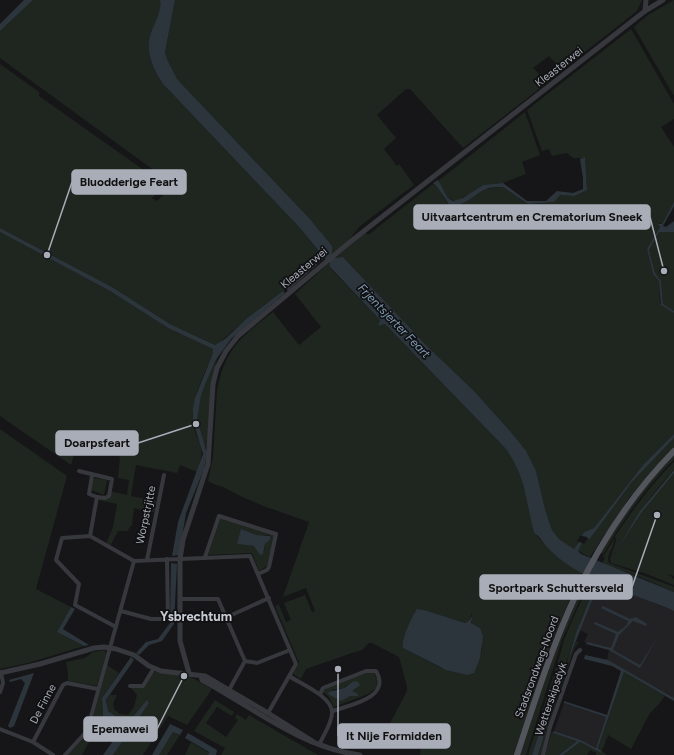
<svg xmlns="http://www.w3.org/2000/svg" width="674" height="755" viewBox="0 0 674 755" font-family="Figtree,sans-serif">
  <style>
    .built { fill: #222225 }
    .green { fill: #1e261f; fill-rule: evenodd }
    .water { fill: #2c353c }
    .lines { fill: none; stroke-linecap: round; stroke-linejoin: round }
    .minor { stroke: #37383d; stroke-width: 4 }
    .tertiary { stroke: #37383d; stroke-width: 5 }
    .primary { stroke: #53555c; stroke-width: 6 }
    .labels { text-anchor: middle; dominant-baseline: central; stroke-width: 3.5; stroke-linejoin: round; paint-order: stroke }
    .street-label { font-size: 11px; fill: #a8adb8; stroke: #111113 }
    .water-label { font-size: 12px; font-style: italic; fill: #7f9bb3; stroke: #111113 }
    .quarter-label { font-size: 13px; font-weight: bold; fill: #c9ccd4; stroke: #111113 }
    .leader { fill: none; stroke: #a8adb8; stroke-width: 1.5 }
    .callout-dot { fill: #a8adb8; stroke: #111113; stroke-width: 1.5 }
    .callout { fill: #a8adb8; stroke: #a8adb8; stroke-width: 1.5 }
    .callout-label { font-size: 12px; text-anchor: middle; font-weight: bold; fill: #111 }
  </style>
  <rect width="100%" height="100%" fill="#161618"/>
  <path class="built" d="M599 581 674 611V698L607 660 609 650 584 642 588 634 580 630Z
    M564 703 606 717 596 748 581 740 554 731Z"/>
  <path class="green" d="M33 0H160C162 13 154 25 150 36 145 52 154 71 163 84L300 228 321 255 298 280 246 319 219 343 215 345 211 343 170 324 112 287 0 228V64L39 92V96L165 185 152 198 157 201 174 185 0 58V31Z
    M175 0H642L637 11 562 70 549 56 533 68 548 82 463 148 410 89H406L377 115 396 138 384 149 397 166 399 164 414 185 360 226 348 241 332 255 320 231 310 219 177 79 167 59 165 52Z
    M674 0V96L634 27 648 15Z
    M631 29 674 104V119L661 127 674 147V202L662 224 659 223 660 227 647 249 653 274 659 281 660 303 674 313V434L643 465 594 528 584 532 582 536H580L577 541 579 542 574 549 559 539 552 530 545 509 536 471 510 431 475 392 426 345 343 257 335 258 365 232 368 235 433 184 438 188 448 204 463 202 486 189 503 187 528 204 554 202 559 194 569 196 587 190 585 158H573L567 153 552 156 549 149 542 151 527 110Z
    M525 112 540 155 522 162 526 174 503 183 483 185 470 194 456 201 448 198 438 181Z
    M0 232 110 291 168 328 213 349V353C205 374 191 398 193 421 196 446 208 442 197 472L180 465 177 473 136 465 131 496 156 501 154 512 134 508 132 525 127 531H118L110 546 106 544 113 527 117 504 98 500 99 498H108L110 491 127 495 129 480 118 478 120 457 79 437 71 465 0 416Z
    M659 232H674V311L663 304 661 281 655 273 649 250Z
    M330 262V268L380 320 378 326 385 324 506 449 516 462 522 477 536 535 558 558 582 572 581 574H578L580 575 552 642 514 755H420L422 737 386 731 407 691V686L399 657 372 643H369L362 650 355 652 306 669 301 679 293 674 299 663 275 606 279 605 286 622 291 620 284 603 305 595 312 612 315 611 306 588 283 597 309 522C280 512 252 503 225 488 219 485 214 485 208 481L213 457 217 391 221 392 217 391C225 348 241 337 273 312L299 345 321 327 295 294ZM420 609 465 623 470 620 472 613V624L480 628C484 645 483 664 467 675L439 667 403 648 406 632 416 611Z
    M218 355 214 371 206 449C203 440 198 430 197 420 195 398 208 373 218 355Z
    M0 429 67 476 36 589 71 607 57 632 84 646 28 663 0 669Z
    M674 438V448L630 497 590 557 578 551 582 543 584 544 587 539 589 540 632 482Z
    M674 455V459C646 487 623 519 604 553L598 555 633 501Z
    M674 462V470C649 496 630 526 612 557L648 503 674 472V576L668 574 674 579V585L647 574 611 563 610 559 616 541 615 536C633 510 651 484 674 462Z
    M95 478 107 480 104 495 91 490 93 479Z
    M222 518 271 533 275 536 267 566 259 571 252 553 208 555 220 520ZM243 530 257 535H269L270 540 265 544 264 552 254 546 237 544Z
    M614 539C615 547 605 555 609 563L672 586 674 587V592L645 579 602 563 605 558 603 557Z
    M594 578 599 581 581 619 566 663V666L576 642H579L575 647 558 695 541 755H538L555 698H552L548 705 532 755H528L554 674 556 675 554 674C558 663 561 651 564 640 572 620 582 598 592 581L595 583 593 581Z
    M585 581 587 582 586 586 562 640 526 755H519L556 646Z
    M105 650 106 655 97 686 68 681V673L66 662 85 658 93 652Z
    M107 665 119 673 102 698 103 717 82 755H67L89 732Z
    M154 672 189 676 212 689 187 725 168 716 143 755H113L149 702 127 724C115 720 99 708 110 695H117L113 704 114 709 120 714 128 715 134 707 137 695 130 687 145 686Z
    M368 672 374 673 377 679 376 688 368 694 334 707 329 697 323 692 326 688ZM346 685 356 688 352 690V695L339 700 332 690 344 688Z
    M624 672 665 696 659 704 650 713 631 749 608 735 602 751 607 755H596V753L590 750 587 755H563L580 742 601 753V751L598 749Z
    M215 700 234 712 232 716 217 707 206 723 226 737 238 720 235 718 237 714 246 720 249 715 318 755H221L225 748 194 731Z
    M552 731 554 733 577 741 559 755H545Z
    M173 732 180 735 167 755H159Z
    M191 742 209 753 208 755H185Z"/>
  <path class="water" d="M24 0H33L0 31V24Z
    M160 0H175L165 52 167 59 177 79 310 219 332 246V255L335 258 343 257 426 345 475 392 510 431 526 451 536 471 545 509 552 530 559 539 574 549 579 542 582 543 578 551 581 554 674 592V611C632 592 566 578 540 538 538 535 535 535 534 532 525 499 527 479 506 449L385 324 378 326 380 320 330 267V263L324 258 288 291 286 289 305 273 321 254 300 228 163 84C154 71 145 52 150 36 153 25 162 13 160 0Z
    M585 157 587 190 574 196 560 195 554 202 528 204 503 187C497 187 489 187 484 190 474 195 463 207 450 206L438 188 433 183 438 180 448 198 453 201 463 198 483 185 503 183 527 201H546L557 191 573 193 583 189V178L580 159Z
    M674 202V206L663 226 666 227 674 221V232H659L649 250 655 273 661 281 663 304 674 311V313L661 305 659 281 653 274 647 249 660 227 658 224H662Z
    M0 228 112 287 170 324 215 345 225 339 246 319 283 291 285 293 231 339 215 361 206 382 201 395 197 420 207 453 204 469 186 513 179 555 172 556 178 522 203 454 193 421V408L195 398 213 353V349L168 328 110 291 0 232Z
    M674 434V438L632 482 589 540 587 537 582 536 584 532 594 528 643 465Z
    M674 470V473L642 512 612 557 640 511Z
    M241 529 257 535 270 536V540L265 544 263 554 260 555 254 546 237 544Z
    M171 563 177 564 174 624 162 641 149 645 139 655 136 653 146 642 158 639 170 623Z
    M595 587 597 588 566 666 577 630Z
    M603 606 630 619 636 617 647 624 646 626 633 621 619 635 613 650 640 665 658 636 640 668 609 650 586 644 587 642 611 648 616 634 594 624 595 622 618 632 627 625 628 621 601 608Z
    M71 607 75 609 63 629 89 645 84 646 57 632Z
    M417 609 424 610 465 623 470 620 473 614 471 623 480 628 483 636 480 658 474 673 467 675 446 670 403 648C401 640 412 616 417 609Z
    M585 655 608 660 674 698V701L624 672 598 748 601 751V753L580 742 563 755H559L577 741 553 733 554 731 581 740 596 748 606 717 564 703V701L607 715 621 671 612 666 584 659Z
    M131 657 134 660 106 700 108 711 127 724 147 700 149 703 113 755H103L121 730 107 720 95 731 103 715 102 698Z
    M34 673 14 726 10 728 8 726 25 683 21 679 10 682 9 680Z
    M354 681 358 682 360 685 352 691 358 694 357 696H350L341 701 328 694 329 692 344 688Z
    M554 697 553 705 538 755H532L548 705Z
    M170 724 183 730 180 735 173 732 159 755H152Z
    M188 733 217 750 216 755H208L209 752 185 738Z"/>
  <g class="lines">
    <path class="minor" d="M79 471 112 479 109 496 105 498 97 497
      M92 475 89 494 97 497 90 536 134 561
      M90 536 62 538 56 560 79 584 75 605 116 627
      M205 557 219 516 276 534 269 567 267 570 258 574
      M147 560 164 475
      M180 599H218L245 661 229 690
      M121 611 151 619H168L167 559
      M225 618 269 598
      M245 661 257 663 290 650
      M289 676C301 684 333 697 332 713 332 723 323 736 319 745
      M130 686H143L154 668
      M0 692 3 683 1 672
      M320 694 323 688 366 671H376C392 698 349 705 333 711
      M0 729 33 742 53 755
      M33 742 63 685 67 683 98 689
      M65 755 87 731 134 561 250 556 296 664 268 713
      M543 755 550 727 576 654 580 650"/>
    <path class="tertiary" d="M645 11 646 0
      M0 673 40 664 94 648 104 647 116 649 134 655 149 666 161 671 205 676 268 713 314 742
      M189 673 180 641V559L183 540 208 464 213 384 217 368 226 351 238 336 350 242 645 11 663 0
      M201 676 202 680C252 707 302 748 360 755"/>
    <path class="primary" d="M517 755C555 638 586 541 674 451"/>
  </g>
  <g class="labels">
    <g class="street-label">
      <text transform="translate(559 67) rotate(-38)">Kleasterwei</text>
      <text transform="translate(304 268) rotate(-40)">Kleasterwei</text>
      <text transform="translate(146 515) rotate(-78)">Worpstrjitte</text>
      <text transform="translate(537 667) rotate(-70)">Stadsrondweg-Noord</text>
      <text transform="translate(551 699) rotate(-71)">Wetterskipsdyk</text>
      <text transform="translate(43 704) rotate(-62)">De Finne</text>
    </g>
    <g class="water-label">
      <text transform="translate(394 321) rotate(46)">Frjentsjerter Feart</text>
    </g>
    <g class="quarter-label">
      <text x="196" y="616">Ysbrechtum</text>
    </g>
  </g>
  <path class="leader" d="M47 255L72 182M664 271L650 217M196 424L138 443M657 515L632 587M184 676L157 729M338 669L338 736"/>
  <g class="callout-dot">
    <circle cx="47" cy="255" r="4"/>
    <circle cx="664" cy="271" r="4"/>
    <circle cx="196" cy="424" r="4"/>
    <circle cx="657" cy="515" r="4"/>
    <circle cx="184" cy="676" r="4"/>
    <circle cx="338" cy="669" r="4"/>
  </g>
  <g class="callout">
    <rect x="72" y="170" width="114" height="24" rx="4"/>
    <rect x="414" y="205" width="236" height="24" rx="4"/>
    <rect x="56" y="431" width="82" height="24" rx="4"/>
    <rect x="480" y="575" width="152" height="24" rx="4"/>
    <rect x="84" y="717" width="73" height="24" rx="4"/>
    <rect x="338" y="724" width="112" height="24" rx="4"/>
  </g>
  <g class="callout-label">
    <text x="129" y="186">Bluodderige Feart</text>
    <text x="532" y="221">Uitvaartcentrum en Crematorium Sneek</text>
    <text x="97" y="447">Doarpsfeart</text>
    <text x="556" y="592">Sportpark Schuttersveld</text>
    <text x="120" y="733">Epemawei</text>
    <text x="394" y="740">It Nije Formidden</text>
  </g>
</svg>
